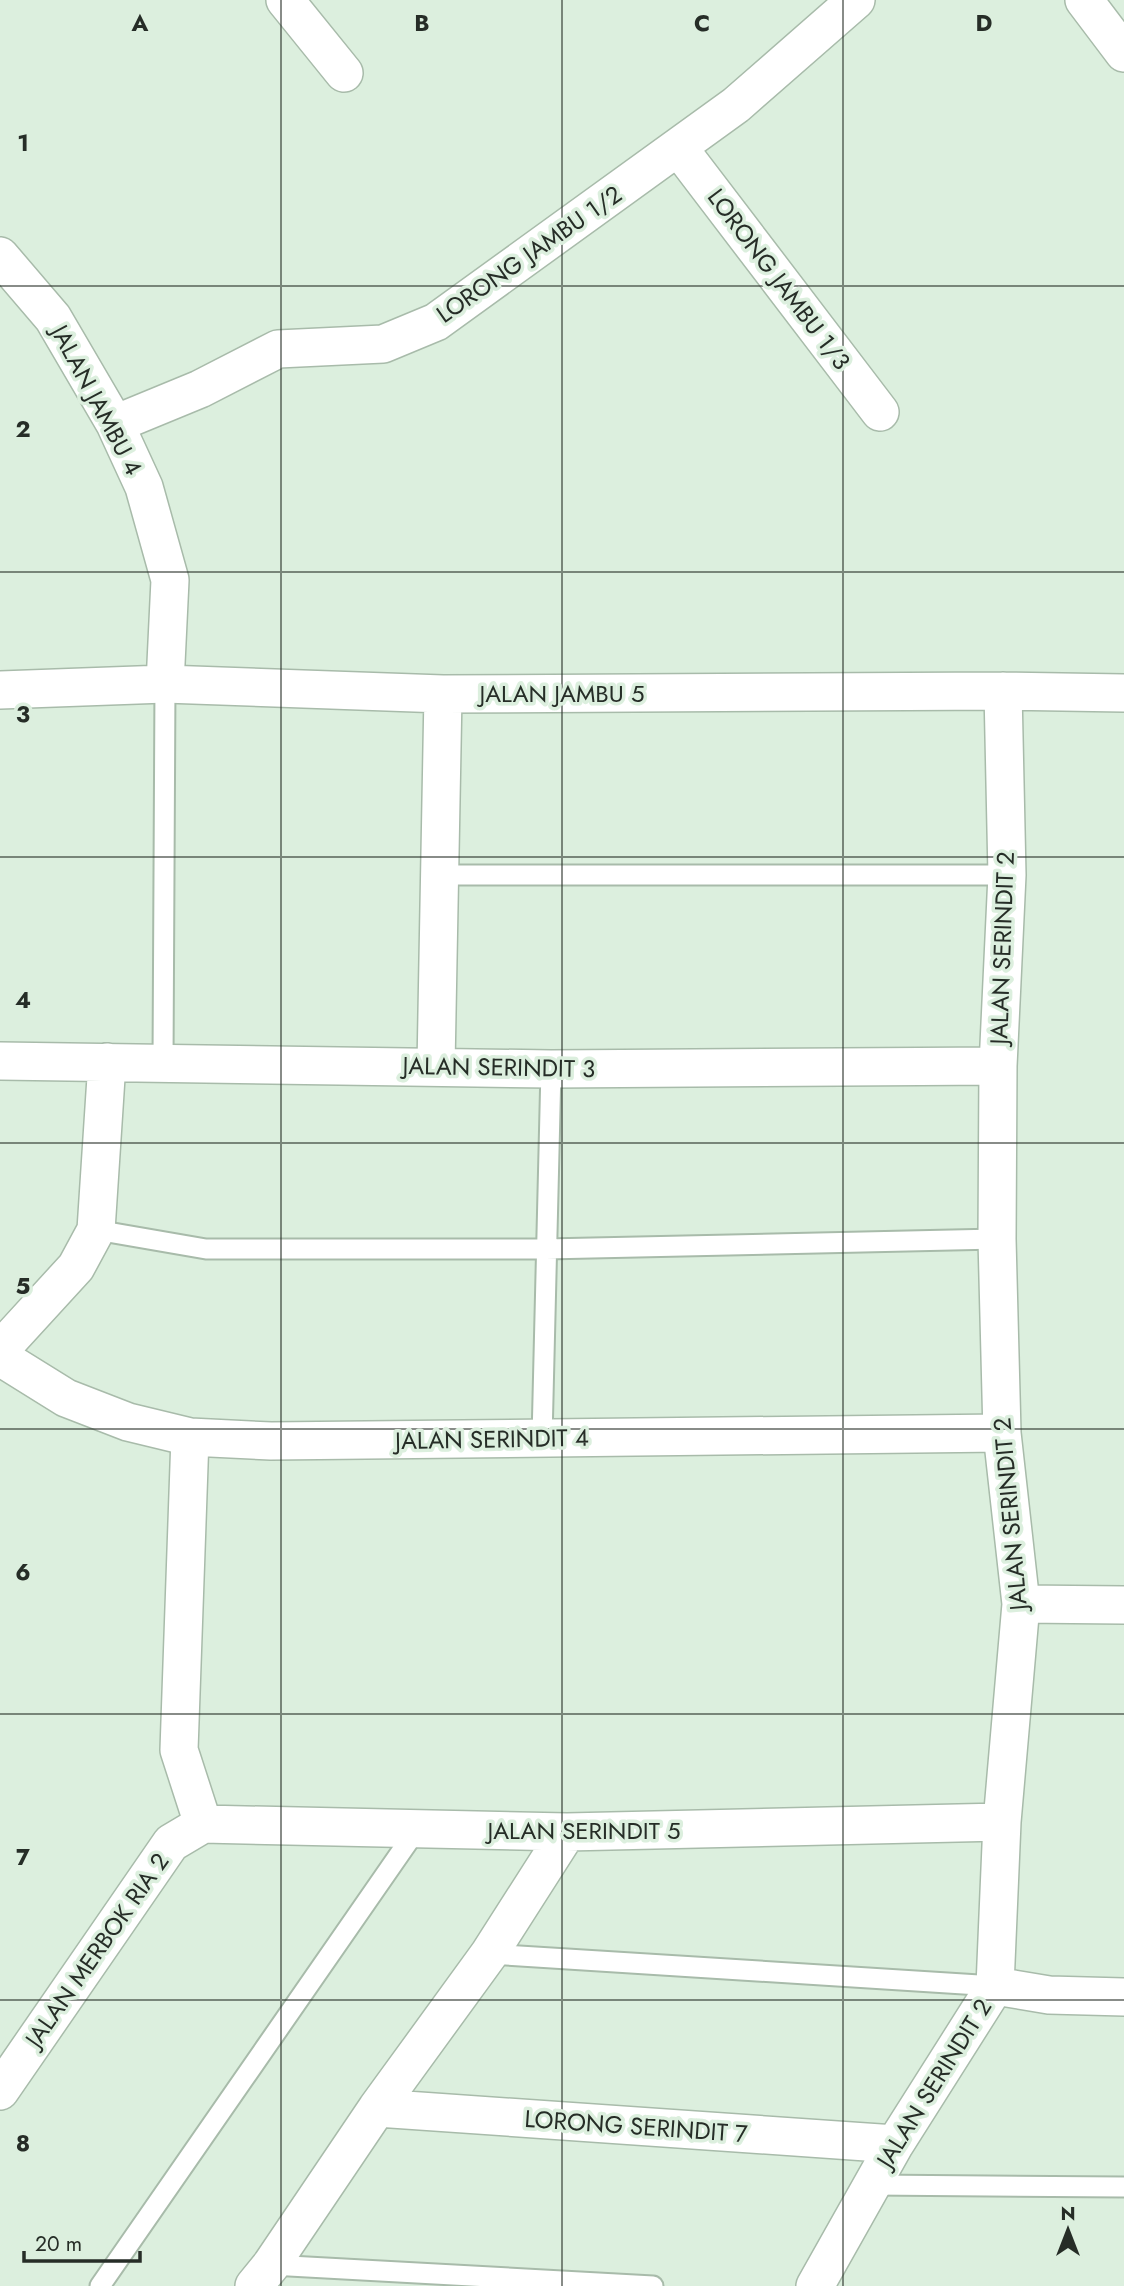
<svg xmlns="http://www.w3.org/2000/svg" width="1124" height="2286" viewBox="0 0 1124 2286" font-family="Jost,sans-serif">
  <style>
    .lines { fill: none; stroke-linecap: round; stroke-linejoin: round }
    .lane-casing { stroke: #a8bbaa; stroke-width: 23 }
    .street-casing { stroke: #a8bbaa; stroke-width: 40 }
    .lane { stroke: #fff; stroke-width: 19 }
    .street { stroke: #fff; stroke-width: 37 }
    .grid { fill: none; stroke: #262d27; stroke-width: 2; stroke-opacity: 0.55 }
    .labels { text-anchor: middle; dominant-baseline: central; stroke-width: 7; stroke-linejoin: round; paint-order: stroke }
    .street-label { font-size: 24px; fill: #262d27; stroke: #dcefde }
    .grid-label { font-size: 23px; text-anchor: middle; font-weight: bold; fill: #262d27; stroke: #dcefde; stroke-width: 7; stroke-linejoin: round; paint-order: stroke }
  </style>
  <rect width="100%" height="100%" fill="#dcefde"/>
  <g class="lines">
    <defs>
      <path id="lane" d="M439 875H1007
        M163 1062 165 684
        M96 1230 206 1249H546L997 1239
        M542 1439 551 1069
        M489 1954 995 1986
        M871 2185 1124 2187
        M271 2265 653 2286
        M100 2286 417 1829"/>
      <path id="street" d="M285 0 344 73
        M1084 0 1124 53
        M678 147 880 412
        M0 256 53 318 115 424 144 487 170 580 165 684
        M115 424 200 389 278 349 383 344 436 322 736 105 856 0
        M0 690 165 684 443 694 1003 691 1124 693
        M0 1061 551 1069 998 1066
        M436 1066 443 694
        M0 1350 76 1267 96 1230 107 1062
        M0 1357 66 1398 128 1422 190 1437 271 1441 1002 1433
        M190 1437 179 1750 203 1824
        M1021 1604 1124 1605
        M995 1986 1049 1995 1124 1997
        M0 2091 171 1843 203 1824 567 1832 1002 1822
        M377 2108 895 2144
        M254 2286 271 2265 377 2108 489 1954 567 1832
        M815 2286 895 2144 995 1986 1002 1822 1021 1604 1002 1433 997 1239 998 1066 1007 875 1003 691"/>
    </defs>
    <use href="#lane" class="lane-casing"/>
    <use href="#street" class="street-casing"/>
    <use href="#lane" class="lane"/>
    <use href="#street" class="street"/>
  </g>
  <path class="grid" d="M281 0V2286M562 0V2286M843 0V2286M0 286H1124M0 572H1124M0 857H1124M0 1143H1124M0 1429H1124M0 1714H1124M0 2000H1124"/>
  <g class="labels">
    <g class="street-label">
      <text transform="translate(529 254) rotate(-35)">LORONG JAMBU 1/2</text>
      <text transform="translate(779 279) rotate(53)">LORONG JAMBU 1/3</text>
      <text transform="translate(97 400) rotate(62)">JALAN JAMBU 4</text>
      <text x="562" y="693">JALAN JAMBU 5</text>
      <text transform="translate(1002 948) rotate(-88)">JALAN SERINDIT 2</text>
      <text transform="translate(499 1067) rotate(1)">JALAN SERINDIT 3</text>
      <text transform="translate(492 1439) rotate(-1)">JALAN SERINDIT 4</text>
      <text transform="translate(1010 1514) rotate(-95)">JALAN SERINDIT 2</text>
      <text x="584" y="1830">JALAN SERINDIT 5</text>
      <text transform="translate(97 1950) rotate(-55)">JALAN MERBOK RIA 2</text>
      <text transform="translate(934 2083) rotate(-58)">JALAN SERINDIT 2</text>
      <text transform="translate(636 2126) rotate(4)">LORONG SERINDIT 7</text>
    </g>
  </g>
  <g class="grid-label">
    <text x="140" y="31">A</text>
    <text x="422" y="31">B</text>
    <text x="702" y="31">C</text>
    <text x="984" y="31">D</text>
    <text x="23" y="151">1</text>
    <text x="23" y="437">2</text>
    <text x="23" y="722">3</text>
    <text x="23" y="1008">4</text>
    <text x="23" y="1294">5</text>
    <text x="23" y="1580">6</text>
    <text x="23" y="1865">7</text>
    <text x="23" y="2151">8</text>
  </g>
  <g transform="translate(1068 2230)" stroke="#dcefde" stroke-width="5" paint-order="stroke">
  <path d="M0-5L12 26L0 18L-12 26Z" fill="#262d27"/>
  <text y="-10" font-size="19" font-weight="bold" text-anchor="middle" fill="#262d27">N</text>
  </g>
  <path d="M24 2251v10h116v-10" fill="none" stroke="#262d27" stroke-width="3.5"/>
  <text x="35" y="2251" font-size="21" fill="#262d27" stroke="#dcefde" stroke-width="5" paint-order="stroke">20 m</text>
</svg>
